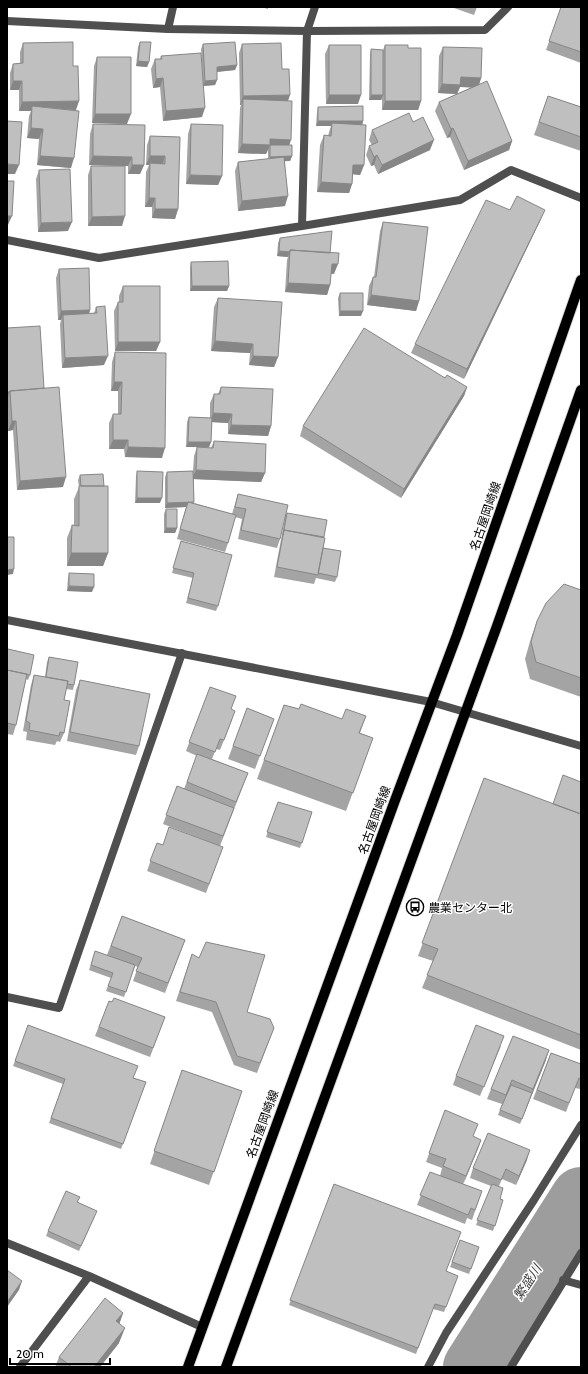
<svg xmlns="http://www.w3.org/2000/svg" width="588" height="1374" viewBox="0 0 588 1374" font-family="Cabin,'Noto Sans JP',sans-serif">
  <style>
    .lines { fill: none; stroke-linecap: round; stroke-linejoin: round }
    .river { stroke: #9d9d9d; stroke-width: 60 }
    .primary-casing { stroke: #dbdbdb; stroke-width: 12 }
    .minor { stroke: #4f4f4f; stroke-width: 8 }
    .tertiary { stroke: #4f4f4f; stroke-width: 8 }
    .primary { stroke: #000; stroke-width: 10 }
    .wall { fill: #a4a4a4 }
    .shaded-wall { fill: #868686 }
    .building { fill: #bfbfbf; stroke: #868686 }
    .labels { text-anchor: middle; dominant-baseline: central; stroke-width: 3; stroke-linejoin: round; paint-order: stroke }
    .street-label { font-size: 12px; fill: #000; stroke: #fff }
    .poi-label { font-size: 12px; fill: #000; stroke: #fff; text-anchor: start }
    .water-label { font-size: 13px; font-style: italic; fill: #3e3e3e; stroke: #fff }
  </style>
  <rect width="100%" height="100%" fill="#fff"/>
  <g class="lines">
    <path class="river" d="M473 1367 581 1197"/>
    <defs>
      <path id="primary" d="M188 1367 394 803 457 635 581 280
        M226 1367 497 626 581 390"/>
    </defs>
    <use href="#primary" class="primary-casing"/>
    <path class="minor" d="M7 21 168 29 307 31 485 30 508 7
      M168 29 173 7
      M302 226 307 31 315 7
      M7 240 99 258 302 226 460 200 511 170 581 198
      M465 712 581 746
      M7 997 59 1008 182 653
      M7 1243 89 1276 202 1327
      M563 1280 581 1285
      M20 1367 89 1276
      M428 1367 446 1333 534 1200 581 1125
      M511 1367 581 1253"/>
    <path class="tertiary" d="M7 620 431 702 465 712"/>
    <use href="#primary" class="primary"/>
  </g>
  <path class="wall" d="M261 7H268V9Z
    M451 7H477L474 15Z
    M561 7H581V63L546 50Z
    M140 42 149 62 147 67 136 66 138 47Z
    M23 43 73 66 76 110 71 168 37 165 39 139 27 138 29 116 31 111H19V90H10V73L13 64 20 63V52Z
    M203 44 237 65 235 70 217 72V80L215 85 203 86 202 117 163 121 160 87 153 88 151 69 155 59H160L161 56 203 79 201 49Z
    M242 44 282 69 288 100 289 145 292 156 290 161H285V206L238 211 235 171 238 162 268 159V150L269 148 266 154 238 153 240 108 241 105H240L239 53Z
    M329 45 358 104H326L325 54Z
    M385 45 408 48 421 101 418 110H382V99L381 100H369L370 54 371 49 383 50Z
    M443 47 481 78 479 85 512 141 509 150 464 170 450 137 447 138 435 111 439 102 472 87H460L457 94 438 93 439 56Z
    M97 57 127 124 92 123 94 66Z
    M548 96 581 107V151L534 135Z
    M318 107 363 121 362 125 364 165 360 175 353 174 352 184 349 193 317 192 320 145 324 135 328 136 329 132 331 126H316L317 112Z
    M413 122 430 150 378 174 374 165 371 166 366 155 369 146 372 145 369 140 372 130Z
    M93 124 144 165 140 174H128V166H125L122 226H88V175L91 166H123L89 165 90 134Z
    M191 124 222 176 218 185 186 184 188 134Z
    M150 136 180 137 178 209 175 219 152 218V207H145L146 172 149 165H146L147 145Z
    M39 170 68 231 38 232 36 179Z
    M510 210 541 219 464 379 411 353 415 344Z
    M383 222 419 301 416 311 367 305 369 286 373 277H374L380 231Z
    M280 238 330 253 334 274H331L330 285 327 295 285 292 287 260 288 257 277 256 278 243Z
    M191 262 229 286 227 291H190V267Z
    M59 269 90 310 89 314 94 313 96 307 104 365 62 368 60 324 61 320H58L56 278Z
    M123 286 160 342 156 351H115L114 311 118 302H119V296Z
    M340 293 361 316H339L338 298Z
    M218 298 278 357 274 367 249 365 250 353 211 351 214 307Z
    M7 328 44 388 63 487 17 490 13 430 8 431 7 410V399L8 397Z
    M115 352 162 458 125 457 124 449H109V423L113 414H118V391H111L112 362Z
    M445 378 467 387 464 396 401 498 300 436 303 426Z
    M221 387 271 426 268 436 228 434V423L212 422 211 442 209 447H199L211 448 214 441 265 473 261 482 194 479V503L232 514 238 494 280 539 277 548 238 539 242 519 235 517 228 543 225 552 177 539 186 507 165 508V477L167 472 193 471 194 456 197 447H186L187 422 189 417 210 418V403L214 394H218Z
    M137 471 160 503H135L136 476Z
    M80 475 108 553 103 566H67V538L72 525H74V499L79 487 78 480Z
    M166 509 177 528 175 533H164V514Z
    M287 513 324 537 323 548 337 577 335 582 316 578 314 584 274 577 285 518Z
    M181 541 218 606 216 611 186 603 193 578 172 573Z
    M69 573 92 592 67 591 68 578Z
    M581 590V697L530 679 525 659 531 638 537 621Z
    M7 651 30 675 28 680 26 679 16 725 13 735 7 734Z
    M49 657 74 685 73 690 66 689 64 700V733L60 742 57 741 55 745 26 740 27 732 23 731 31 685 34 675 45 677 47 662Z
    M80 680 139 746 136 755 67 741 76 690Z
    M210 687 231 709 232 720 220 750 216 749 212 759 248 773 220 846 163 824 177 786 184 789 197 756 186 751Z
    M284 705 299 709 342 719 366 716 360 733 373 738 346 811 257 779Z
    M247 708 274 719 255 769 228 759Z
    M484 778 553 804 581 782V1050L422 988 433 961 418 956Z
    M278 802 312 812 300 848 266 837Z
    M157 843 163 845 223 847 206 893 147 871Z
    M122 916 185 940 165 993 133 981 138 967 135 966 124 997 106 991 111 978 89 970 95 951 107 955Z
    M192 954 247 1012 274 1028 257 1073 234 1065 212 1012 176 1001Z
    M109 1001 165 1017 150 1057 95 1036Z
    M501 1046 480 1096 453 1085 456 1076Z
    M551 1053 581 1064V1087L580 1089 575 1088 566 1112 533 1099Z
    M546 1060 520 1124 498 1115 502 1104 487 1099 491 1089Z
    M15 1061 134 1078 146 1082 121 1149 49 1123 63 1084 13 1066Z
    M182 1070 242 1091 209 1185 150 1164Z
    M445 1110 473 1137 481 1140 463 1184 482 1191 472 1220 467 1218 465 1224 417 1205 430 1172 440 1176 442 1168 426 1162Z
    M527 1160 516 1185 502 1179 499 1186 500 1199 503 1200 493 1231 476 1225 491 1186 470 1178 473 1168Z
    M334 1184 446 1271 458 1276 444 1312 433 1309 416 1354 289 1305Z
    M78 1202 95 1216 79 1251 46 1236 48 1231Z
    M460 1240 479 1247 469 1274 450 1267Z
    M123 1313 119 1324V1343L100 1367H55L59 1357Z"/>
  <path class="shaded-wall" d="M138 61 149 62 147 67 136 66Z
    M237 65 235 70 215 72 217 67Z
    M461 77 481 78 478 88 460 87 457 94 438 93 442 84Z
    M163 78 160 87 153 88 156 79Z
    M217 80 215 85 203 86 205 81Z
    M13 81H22L19 90H10Z
    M290 95 287 104 243 99 241 105H240L243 96Z
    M329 95H361L358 104H326Z
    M371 95H383L381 100H369Z
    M79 101 76 110 32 106 31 111H19L22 102Z
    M385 101H421L418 110H382Z
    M205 108 202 117 163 121 166 111Z
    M95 114H131L127 124 92 123Z
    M318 121H363L362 126 332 123 331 126H316Z
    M31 128 43 129 39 139 27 138Z
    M453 128 450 137 447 138 451 129Z
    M270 139 291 140 288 149 270 145 266 154 238 153 242 144Z
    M434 140 430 150 378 174 382 165Z
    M512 141 509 150 464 170 468 161Z
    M377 155 374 165 371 166 374 157Z
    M40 156 74 158 71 168 37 165Z
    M93 156 132 157 128 166 89 165Z
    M150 156H165L162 166 150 163 149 165H146Z
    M292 156 290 161 268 162 270 157Z
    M7 164 19 165 15 174H7Z
    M132 165H144L140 174H128Z
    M353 165H364L360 175 350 174Z
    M190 175 222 176 218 185 186 184Z
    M321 182 352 184 349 193 317 192Z
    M288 196 285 206 238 211 242 201Z
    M149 198H155L152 207H145Z
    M155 209H178L175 219 152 218Z
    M545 210 541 219 464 379 467 369Z
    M7 216H12L8 225H7Z
    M125 216 122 226H88L92 217Z
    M72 222 68 231 38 232 41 223Z
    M279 251 290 252 288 257 277 256Z
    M332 264H338L334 274 329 273Z
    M288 283 330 285 327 295 285 292Z
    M192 286H229L227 291H190Z
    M371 295 419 301 416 311 367 305Z
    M90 310 87 319 63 315 61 320H58L61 311Z
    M340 311H363L361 316H339Z
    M215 341 253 344 250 353 211 351Z
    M118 342H160L156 351H115Z
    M108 356 104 365 62 368 65 358Z
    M253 356 278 357 274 367 249 365Z
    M114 382H122L118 391H111Z
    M467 387 464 396 401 498 404 489Z
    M7 392H9L8 397H7Z
    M213 413 232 414 228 423 210 422Z
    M12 421H16L13 430 8 431Z
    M231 425 271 426 268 436 228 434Z
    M113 440H128L124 449H109Z
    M188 442H211L209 447H186Z
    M128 447 165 448 162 458 125 457Z
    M196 470 265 473 261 482 192 479Z
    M66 477 63 487 17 490 20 481Z
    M137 498H162L160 503H135Z
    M188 502 186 507 165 508 167 503Z
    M166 528H177L175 533H164Z
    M71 553H108L103 566H67Z
    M14 569 13 574 7 575V570Z
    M69 586 94 587 92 592 67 591Z
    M549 1050 546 1060 520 1124 533 1089Z
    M481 1140 478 1149 463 1185 466 1176Z
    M530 1150 527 1160 516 1185 519 1176Z
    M22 1281 19 1290 7 1307V1302Z
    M123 1313 118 1328 116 1321Z
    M125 1328 119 1343 100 1367H94Z"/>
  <path class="building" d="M561 7H581V52L549 41Z
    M73 42V66H78L79 101 22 102V81H13V64L23 63V43Z
    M140 42H151L149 62 138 61Z
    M235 42 237 65 217 67V80L205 81 203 44Z
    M281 43 282 69H289L290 95 243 96 242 44Z
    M329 45H361V95H329Z
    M385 45H408V48H421V101H385Z
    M443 47 482 48 481 78 461 77 460 85 442 84Z
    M371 49 383 50V95H371Z
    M201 53 205 108 166 111 163 78 156 79 155 59H162L161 56Z
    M97 57H131V114H95Z
    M487 81 512 141 468 161 453 128 451 129 439 102Z
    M548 96 581 107V137L539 122Z
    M243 99 292 101 291 140 270 139V145L242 144Z
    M32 106 79 111 74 158 40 156 43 129 31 128Z
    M363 106V121H318V107Z
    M409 113 413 122 423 117 434 140 382 165 377 155 374 157 369 146 378 142 372 130Z
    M7 121 22 122 19 165 7 164Z
    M332 123 366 125 364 165H353L352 184 321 182 324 135 331 136Z
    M93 124 145 125 144 165H132V157L93 156Z
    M191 124 223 125 222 176 190 175Z
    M150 136 180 137 178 209H155V198H149L150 163 165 164V156H150Z
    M270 145H292V156L270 157Z
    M284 157 288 196 242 201 238 162Z
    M91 166H125V216L92 217Z
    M70 169 72 222 41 223 39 170Z
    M7 181H14L12 216H7Z
    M517 196 545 210 467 369 415 344 486 200 510 210Z
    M383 222 428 227 419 301 371 295 373 277H376Z
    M332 231 330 253 290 250V252L279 251 280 238Z
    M290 250 339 253 338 264H332L330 285 288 283Z
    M228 261 229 286H192L191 262Z
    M89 268 90 310 61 311 59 269Z
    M123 286H160V342H118V302H123Z
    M340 293H363V311H340Z
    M218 298 282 302 278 357 253 356V344L215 341Z
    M105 306 108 356 65 358 63 315 97 313 96 307Z
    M40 326 44 388 10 391V392H7V328Z
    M364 328 445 378 447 375 467 387 404 489 303 426Z
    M115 352 166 353 165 448 128 447V440H113V414H121L122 382H114Z
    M59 387 66 477 20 481 16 421H12L10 391Z
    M221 387 273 389 271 426 231 425 232 414 213 413 214 394H220Z
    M189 417 212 418 211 442H188Z
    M214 441 266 444 265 473 196 470 197 447 213 448Z
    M137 471 163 472 162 498H137Z
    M193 471 194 502 167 503V472Z
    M103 474 104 486H81L80 475Z
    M79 486H108V553H71L72 525 79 526Z
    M238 494 288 505 280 539 241 530 246 509 235 507Z
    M188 502 236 515 228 543 180 529Z
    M166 509H177V528H166Z
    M287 513 327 520 324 537 284 530 283 535Z
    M284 530 325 538 318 575 277 567Z
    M7 537H14V569L7 570Z
    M181 541 232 555 218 606 188 598 194 573 173 568Z
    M323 548 341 551 337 577 318 573Z
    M69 573 94 574V587L69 586Z
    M564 584 581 590V678L536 662 531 642 537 621 546 603Z
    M8 649 34 655 30 675 7 670V652Z
    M49 657 78 662 74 685 67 684 68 681 46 677Z
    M7 670 27 674 16 725 7 723Z
    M34 675 68 681 64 700 70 701 64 733 60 732 59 736 29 730 30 723 26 721Z
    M80 680 150 694 139 746 70 732Z
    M210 687 236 696 231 709 235 711 224 740 220 739 215 752 189 742Z
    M301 704 342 719 346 709 366 716 359 733 373 738 353 793 264 760 284 705 299 709Z
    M247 708 274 719 260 756 233 746Z
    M197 754 248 773 236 802 187 782Z
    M563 775 581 782V814L553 804Z
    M484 778 581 814V1035L427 975 438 949 422 943Z
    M177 786 234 808 223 836 166 815Z
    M278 802 312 812 302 843 267 832Z
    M169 827 223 847 209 884 150 861 157 843 163 845Z
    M122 916 185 940 168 983 136 971 142 958 111 946Z
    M206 942 265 955 247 1012 270 1019 274 1028 260 1063 237 1056 216 1002 180 992 192 954 199 958Z
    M95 951 135 965 126 992 108 986 113 973 91 965Z
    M114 998 165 1017 153 1048 99 1027 109 1001 112 1002Z
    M28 1025 138 1066 133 1078 146 1082 123 1144 51 1118 65 1079 15 1061Z
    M476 1025 504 1036 484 1087 456 1076Z
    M513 1036 549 1050 533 1089 512 1080 506 1095 491 1089Z
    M551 1053 581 1064V1079L579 1078 569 1103 537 1090Z
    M182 1070 242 1091 214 1172 154 1151Z
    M511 1085 532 1093 522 1119 500 1110Z
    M445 1110 478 1124 473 1136 481 1140 466 1176 443 1166 446 1159 429 1153Z
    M488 1133 530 1150 519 1176 506 1169 501 1180 473 1168Z
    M430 1172 482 1191 475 1210 471 1208 468 1215 420 1195Z
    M334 1184 461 1232 446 1271 458 1276 446 1307 435 1304 418 1348 290 1300Z
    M492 1184 503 1188 500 1199 503 1200 495 1226 477 1220Z
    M66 1191 80 1197 77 1202 97 1211 81 1246 48 1231Z
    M460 1240 479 1247 471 1269 452 1262Z
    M7 1270 22 1281 7 1302Z
    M105 1298 123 1313 116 1321 125 1328 94 1367H72L59 1357Z"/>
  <defs>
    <symbol id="bus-ring" viewBox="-11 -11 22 22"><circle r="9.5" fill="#fff" stroke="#000" stroke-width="1.5"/><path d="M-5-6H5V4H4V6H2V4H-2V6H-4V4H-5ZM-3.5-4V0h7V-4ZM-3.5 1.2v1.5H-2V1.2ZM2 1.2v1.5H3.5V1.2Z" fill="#000"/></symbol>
  </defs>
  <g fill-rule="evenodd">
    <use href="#bus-ring" x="405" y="897" width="20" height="20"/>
  </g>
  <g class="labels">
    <g class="street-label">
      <text transform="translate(485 516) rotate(-71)">名古屋岡崎線</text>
      <text transform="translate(374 820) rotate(-70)">名古屋岡崎線</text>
      <text transform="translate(262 1124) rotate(-70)">名古屋岡崎線</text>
    </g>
    <g class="poi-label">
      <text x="428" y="907">農業センター北</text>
    </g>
    <g class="water-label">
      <text transform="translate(527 1282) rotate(-57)">繁盛川</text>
    </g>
  </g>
  <rect width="588" height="1374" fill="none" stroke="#000000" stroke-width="16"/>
  <path d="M10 1358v6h100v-6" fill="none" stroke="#000000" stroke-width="2"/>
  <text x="16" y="1358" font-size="12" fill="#000000" stroke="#ffffff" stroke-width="3" paint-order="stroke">20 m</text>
</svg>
